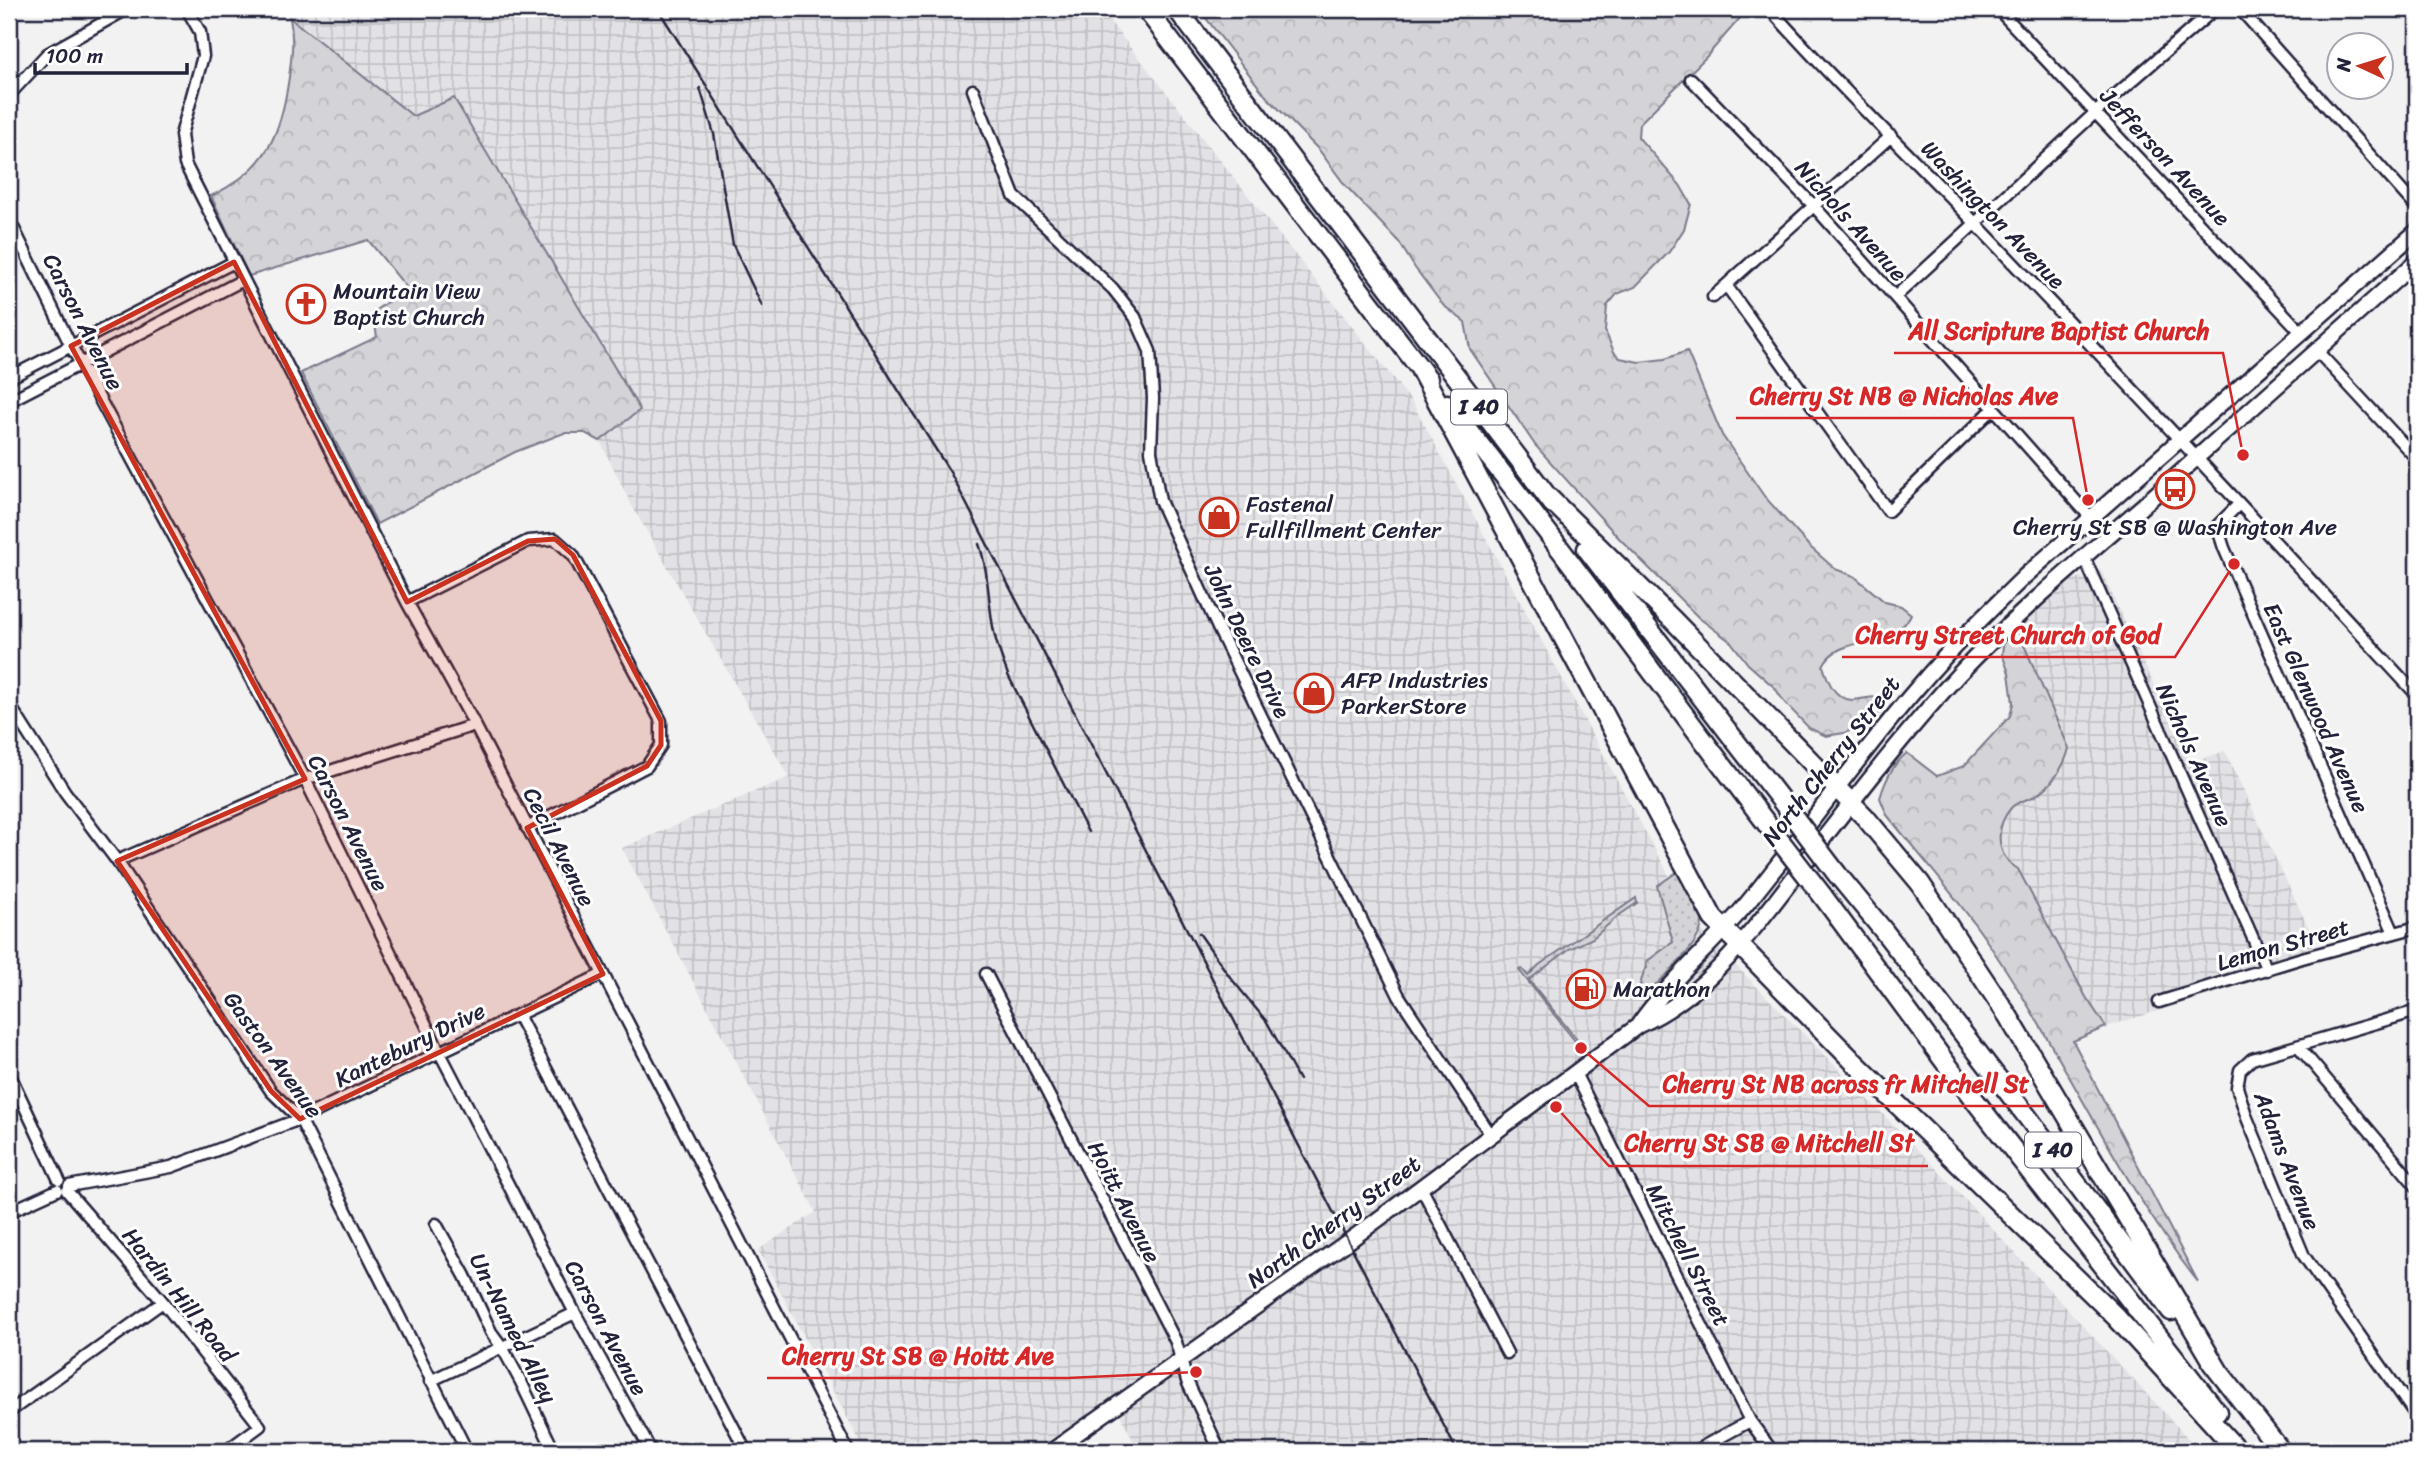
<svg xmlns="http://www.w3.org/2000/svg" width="2426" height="1460" viewBox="0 0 2426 1460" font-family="Sriracha,sans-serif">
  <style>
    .industrial { fill: url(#industrial-grid) }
    .grass { fill: url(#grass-dots); stroke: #7a7a8a; stroke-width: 2 }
    .forest { fill: url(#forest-crowns); stroke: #7a7a8a; stroke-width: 2 }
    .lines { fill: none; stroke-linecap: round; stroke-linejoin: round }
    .street-casing { stroke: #22223b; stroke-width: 15 }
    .secondary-casing { stroke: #22223b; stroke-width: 19 }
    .highway-casing { stroke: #22223b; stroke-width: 23 }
    .street { stroke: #fff; stroke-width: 10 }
    .secondary { stroke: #fff; stroke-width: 14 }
    .highway { stroke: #fff; stroke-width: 18 }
    .rail { stroke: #22223b; stroke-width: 2.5 }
    .highway-bridge-casing { stroke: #22223b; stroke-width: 23; stroke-linecap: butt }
    .highway-bridge { stroke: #fff; stroke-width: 18 }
    .marked { fill: #c8321e; fill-opacity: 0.2; stroke: #c8321e; stroke-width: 5; stroke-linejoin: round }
    .labels { text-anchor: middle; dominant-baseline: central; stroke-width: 6; stroke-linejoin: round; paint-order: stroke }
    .shield { fill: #fff; stroke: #646476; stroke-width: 2 }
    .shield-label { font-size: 21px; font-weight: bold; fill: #22223b }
    .street-label { font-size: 23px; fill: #22223b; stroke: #fff }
    .poi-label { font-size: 23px; fill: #22223b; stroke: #fff; text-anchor: start }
    .leader { fill: none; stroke: #d62828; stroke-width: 2.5 }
    .callout-dot { fill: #d62828; stroke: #fff; stroke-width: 2.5 }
    .callout-label { font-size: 24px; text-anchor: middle; font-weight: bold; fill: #d62828; stroke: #fff; stroke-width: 6; stroke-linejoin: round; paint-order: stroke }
  </style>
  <defs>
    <pattern id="industrial-grid" width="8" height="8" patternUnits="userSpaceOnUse" patternTransform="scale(1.75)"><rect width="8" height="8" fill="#e2e2e6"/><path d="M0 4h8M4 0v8" fill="none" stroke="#c2c2c6"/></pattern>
    <pattern id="grass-dots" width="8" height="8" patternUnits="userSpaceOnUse" patternTransform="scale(1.75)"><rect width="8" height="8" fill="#d3d3d8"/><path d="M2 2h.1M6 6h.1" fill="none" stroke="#b5b5ba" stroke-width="1.8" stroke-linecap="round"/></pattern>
    <pattern id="forest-crowns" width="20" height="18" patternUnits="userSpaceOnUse" patternTransform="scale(1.75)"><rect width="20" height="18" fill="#d3d3d8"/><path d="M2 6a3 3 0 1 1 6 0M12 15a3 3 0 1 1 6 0" fill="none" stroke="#b5b5ba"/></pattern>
  </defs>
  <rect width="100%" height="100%" fill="#f2f2f3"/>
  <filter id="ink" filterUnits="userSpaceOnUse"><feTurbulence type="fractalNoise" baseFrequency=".0143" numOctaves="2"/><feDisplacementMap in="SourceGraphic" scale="14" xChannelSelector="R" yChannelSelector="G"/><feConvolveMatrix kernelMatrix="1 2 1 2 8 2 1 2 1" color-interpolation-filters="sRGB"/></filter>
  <g filter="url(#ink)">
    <path class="industrial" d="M285 9H1100L1412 402 1696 925 1930 1162 2200 1451H1138L1113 1399 1041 1451H865L758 1250 816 1212 622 848 789 777 632 506 600 441 640 410 454 99 413 116 290 18Z
      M2100 568 2190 763 2225 751 2309 929 2315 962 2106 1027 2086 997 2018 870 2008 863 1998 835 2012 806 2038 794 2069 748 2017 629 2072 580 2081 577 2087 581Z"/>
    <path class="grass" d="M1680 870C1688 885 1701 903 1702 920 1703 944 1663 977 1647 994L1641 996 1638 992 1644 971 1647 968 1646 962 1673 942 1657 886Z
      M1636 898 1637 903 1618 916 1593 938 1569 949 1529 980 1578 1041 1584 1043V1048L1582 1050 1519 970 1522 969 1528 976 1539 965Z"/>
    <path class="forest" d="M1199 9H1748L1707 56 1639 124 1638 137 1680 185 1691 204 1684 229 1669 252 1635 287 1617 294 1607 306 1605 331 1614 352 1620 358 1639 362 1665 359 1687 351 1722 435 1764 496 1809 546 1835 569 1854 576 1885 602 1901 606 1911 614C1896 650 1837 633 1823 666 1828 681 1834 699 1852 700 1859 700 1868 697 1876 697L1882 706 1879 713 1863 726 1844 733 1826 736 1809 728 1784 702 1775 688 1748 664 1731 642 1699 618 1618 537 1535 445 1470 349 1465 322 1443 305 1415 268 1399 242 1345 185 1319 150 1266 96Z
      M290 18 413 116 454 98 640 410 600 441 585 433H564L515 452 377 524 301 373 377 337 373 312 407 288 368 240 249 276 211 196C267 169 281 135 289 77 292 55 294 40 290 18Z
      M2017 629 2069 748C2065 766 2051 787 2035 796 2027 800 2016 802 2011 808 1994 828 1996 856 2018 869L2086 997 2106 1027 2073 1041 2198 1282C2115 1176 2062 1050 1986 940 1956 896 1920 856 1887 815L1880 798C1885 781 1892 764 1907 753L1937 776 1964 766 2010 716 2013 703 2009 673 2002 654 2004 640Z"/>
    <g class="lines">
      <defs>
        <path id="street" d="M187 9 200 32 203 56 181 135 185 164 407 602 475 725 848 1451
          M1770 9C1835 83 1907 152 1975 223 2124 379 2271 537 2417 695
          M1998 9 2302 333
          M2240 9 2417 208
          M1691 79 1814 206 2091 518
          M973 90 1014 196 1113 289 1135 317 1150 351 1153 398 1151 451 1160 501 1218 628 1399 996 1491 1135
          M9 95 47 54 127 9
          M9 214 11 223 71 346 305 779 440 1053 575 1313 651 1451
          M1726 285 1888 511 1994 408
          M1713 297 1891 136
          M1895 297 2096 112 2215 9
          M2317 351 2417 459
          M9 378 234 262
          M9 401 243 280
          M2239 504 2217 526 2224 548 2394 933
          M2084 557 2267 970
          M407 602 528 541 555 539 573 555 661 721V745L647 766 527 828
          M9 704 65 792 117 861 271 1091 300 1119 467 1451
          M117 861 305 779 475 725
          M986 974 1176 1342 1187 1381 1220 1451
          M2159 1002 2302 958 2417 927
          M2417 1011 2252 1059 2240 1070 2237 1087 2247 1118 2304 1256 2417 1417
          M518 1015 746 1451
          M2298 1046 2417 1187
          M9 1073 59 1180
          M1575 1073 1750 1421 1772 1451
          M69 1186 171 1167 300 1119 603 974
          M1421 1187 1507 1353
          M67 1191 163 1302 260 1426 226 1451
          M9 1212 57 1190
          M436 1224 465 1276 491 1332 502 1347 521 1382 554 1451
          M430 1381 575 1313
          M9 1412 163 1302
          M1354 1451 1361 1448
          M1695 1451 1750 1421"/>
        <path id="secondary" d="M1639 1024C1669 981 1715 943 1749 901 1806 831 1858 756 1918 687 1951 648 1988 612 2025 576L2417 231
          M1052 1451 1353 1238 1639 1025C1713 994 1768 910 1816 848 1862 789 1908 729 1959 674 2017 613 2082 559 2146 503 2236 422 2327 342 2417 261"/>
        <path id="highway" d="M1146 9 1428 379
          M1177 9 1553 504
          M1421 371 1713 918 1853 1061 2115 1316 2238 1451
          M1447 404C1558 541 1660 685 1767 824
          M1546 495 1673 620 1865 817 1920 883 2008 1016 2219 1372
          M1587 549 1784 804
          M1837 874 1883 930 2029 1119 2171 1311
          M1822 895 1945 1062 2217 1412
          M2212 1363 2281 1451"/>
      </defs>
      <use href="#street" class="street-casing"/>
      <use href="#secondary" class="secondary-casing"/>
      <use href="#highway" class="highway-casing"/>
      <use href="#street" class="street"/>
      <use href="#secondary" class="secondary"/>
      <use href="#highway" class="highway"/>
      <path class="rail" d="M658 9 950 472 1457 1451
        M700 88 714 134 733 245 762 306
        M979 544C989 572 988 603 994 632 997 647 1003 661 1008 675L1088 832
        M1199 933 1230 977 1267 1022 1299 1080"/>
      <defs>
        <path id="highway-bridge" d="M1784 804 1837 874
          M1767 824 1822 895"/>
      </defs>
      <use href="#highway-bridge" class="highway-bridge-casing"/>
      <use href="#highway-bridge" class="highway-bridge"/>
    </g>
  </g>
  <path class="marked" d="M234 262 407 602 528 541 555 539 573 555 661 721V745L647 766 527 828 603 974 300 1119 271 1091 117 861 305 779 71 346Z"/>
  <defs>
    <symbol id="church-ring" viewBox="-11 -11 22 22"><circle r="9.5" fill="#fff" stroke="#c8321e" stroke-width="1.5"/><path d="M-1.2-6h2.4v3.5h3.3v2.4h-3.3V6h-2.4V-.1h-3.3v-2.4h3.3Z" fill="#c8321e"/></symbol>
    <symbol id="bus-ring" viewBox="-11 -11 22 22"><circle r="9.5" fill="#fff" stroke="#c8321e" stroke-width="1.5"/><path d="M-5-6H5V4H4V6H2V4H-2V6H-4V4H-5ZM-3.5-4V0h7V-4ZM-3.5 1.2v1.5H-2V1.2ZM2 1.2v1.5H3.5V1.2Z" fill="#c8321e"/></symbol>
    <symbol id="shop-ring" viewBox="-11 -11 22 22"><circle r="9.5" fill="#fff" stroke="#c8321e" stroke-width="1.5"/><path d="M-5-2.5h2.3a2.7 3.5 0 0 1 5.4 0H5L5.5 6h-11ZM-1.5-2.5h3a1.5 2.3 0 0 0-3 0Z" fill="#c8321e"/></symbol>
    <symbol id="fuel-ring" viewBox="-11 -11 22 22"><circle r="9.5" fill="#fff" stroke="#c8321e" stroke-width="1.5"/><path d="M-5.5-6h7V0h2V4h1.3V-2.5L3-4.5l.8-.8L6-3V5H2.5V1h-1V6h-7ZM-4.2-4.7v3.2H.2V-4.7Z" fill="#c8321e"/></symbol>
  </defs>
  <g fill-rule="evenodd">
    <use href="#church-ring" x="284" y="282" width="44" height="44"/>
    <use href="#bus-ring" x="2153" y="467" width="44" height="44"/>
    <use href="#shop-ring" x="1197" y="495" width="44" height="44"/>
    <use href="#shop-ring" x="1292" y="671" width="44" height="44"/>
    <use href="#fuel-ring" x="1564" y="967" width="44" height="44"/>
  </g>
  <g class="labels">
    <g class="shield">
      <rect x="1451" y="389.5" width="56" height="35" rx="5"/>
      <rect x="2025" y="1132.5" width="56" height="35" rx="5"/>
    </g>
    <g class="shield-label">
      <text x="1479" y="407">I 40</text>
      <text x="2053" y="1150">I 40</text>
    </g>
    <g class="street-label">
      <text transform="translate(2165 157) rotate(47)">Jefferson Avenue</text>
      <text transform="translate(1993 215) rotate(46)">Washington Avenue</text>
      <text transform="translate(1851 221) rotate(48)">Nichols Avenue</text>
      <text transform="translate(83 322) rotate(63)">Carson Avenue</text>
      <text transform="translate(1247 641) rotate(64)">John Deere Drive</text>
      <text transform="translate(2316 708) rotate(66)">East Glenwood Avenue</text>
      <text transform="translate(2194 755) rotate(66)">Nichols Avenue</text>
      <text transform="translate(1831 761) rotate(-52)">North Cherry Street</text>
      <text transform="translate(348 823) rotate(63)">Carson Avenue</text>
      <text transform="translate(559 847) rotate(63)">Cecil Avenue</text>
      <text transform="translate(2283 945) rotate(-16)">Lemon Street</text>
      <text transform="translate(410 1045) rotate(-26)">Kantebury Drive</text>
      <text transform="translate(273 1055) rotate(54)">Gaston Avenue</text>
      <text transform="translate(2287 1161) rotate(69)">Adams Avenue</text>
      <text transform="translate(1124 1202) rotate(63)">Hoitt Avenue</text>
      <text transform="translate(1334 1222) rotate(-36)">North Cherry Street</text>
      <text transform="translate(1688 1255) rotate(63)">Mitchell Street</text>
      <text transform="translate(179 1295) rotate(51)">Hardin Hill Road</text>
      <text transform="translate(513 1328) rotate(63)">Un-Named Alley</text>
      <text transform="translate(606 1328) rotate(62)">Carson Avenue</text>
    </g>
    <g class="poi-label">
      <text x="333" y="291">Mountain View<tspan x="333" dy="26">Baptist Church</tspan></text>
      <text x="1246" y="504">Fastenal<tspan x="1246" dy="26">Fullfillment Center</tspan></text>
      <text x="2175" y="527" text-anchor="middle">Cherry St SB @ Washington Ave</text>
      <text x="1341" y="680">AFP Industries<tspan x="1341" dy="26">ParkerStore</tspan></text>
      <text x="1613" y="989">Marathon</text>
    </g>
  </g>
  <path class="leader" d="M2243 455L2223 353H1894M2088 500L2073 418H1736M2234 564L2175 657H1842M1581 1048L1649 1106H2044M1556 1107L1609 1166H1928M1196 1372L1068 1378H767"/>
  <g class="callout-dot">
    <circle cx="2243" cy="455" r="7"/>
    <circle cx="2088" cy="500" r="7"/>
    <circle cx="2234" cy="564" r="7"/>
    <circle cx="1581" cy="1048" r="7"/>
    <circle cx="1556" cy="1107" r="7"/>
    <circle cx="1196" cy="1372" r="7"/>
  </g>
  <g class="callout-label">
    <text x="2059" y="339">All Scripture Baptist Church</text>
    <text x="1904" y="404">Cherry St NB @ Nicholas Ave</text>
    <text x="2008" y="643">Cherry Street Church of God</text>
    <text x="1846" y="1092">Cherry St NB across fr Mitchell St</text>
    <text x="1769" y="1151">Cherry St SB @ Mitchell St</text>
    <text x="918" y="1364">Cherry St SB @ Hoitt Ave</text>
  </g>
  <rect width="2426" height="1460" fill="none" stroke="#fff" stroke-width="35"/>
  <rect x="18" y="18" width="2391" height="1425" fill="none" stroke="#22223b" stroke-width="2.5" filter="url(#ink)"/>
  <g transform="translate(2360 66) rotate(274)"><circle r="33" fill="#ffffff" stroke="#a7a7b1" stroke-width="2"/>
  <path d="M0-5L12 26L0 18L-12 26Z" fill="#c8321e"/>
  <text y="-10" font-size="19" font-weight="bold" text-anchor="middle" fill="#22223b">N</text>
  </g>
  <path d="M35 63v10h152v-10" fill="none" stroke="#22223b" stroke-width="3.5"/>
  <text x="46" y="63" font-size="21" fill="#22223b" stroke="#ffffff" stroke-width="5" paint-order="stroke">100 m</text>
</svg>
